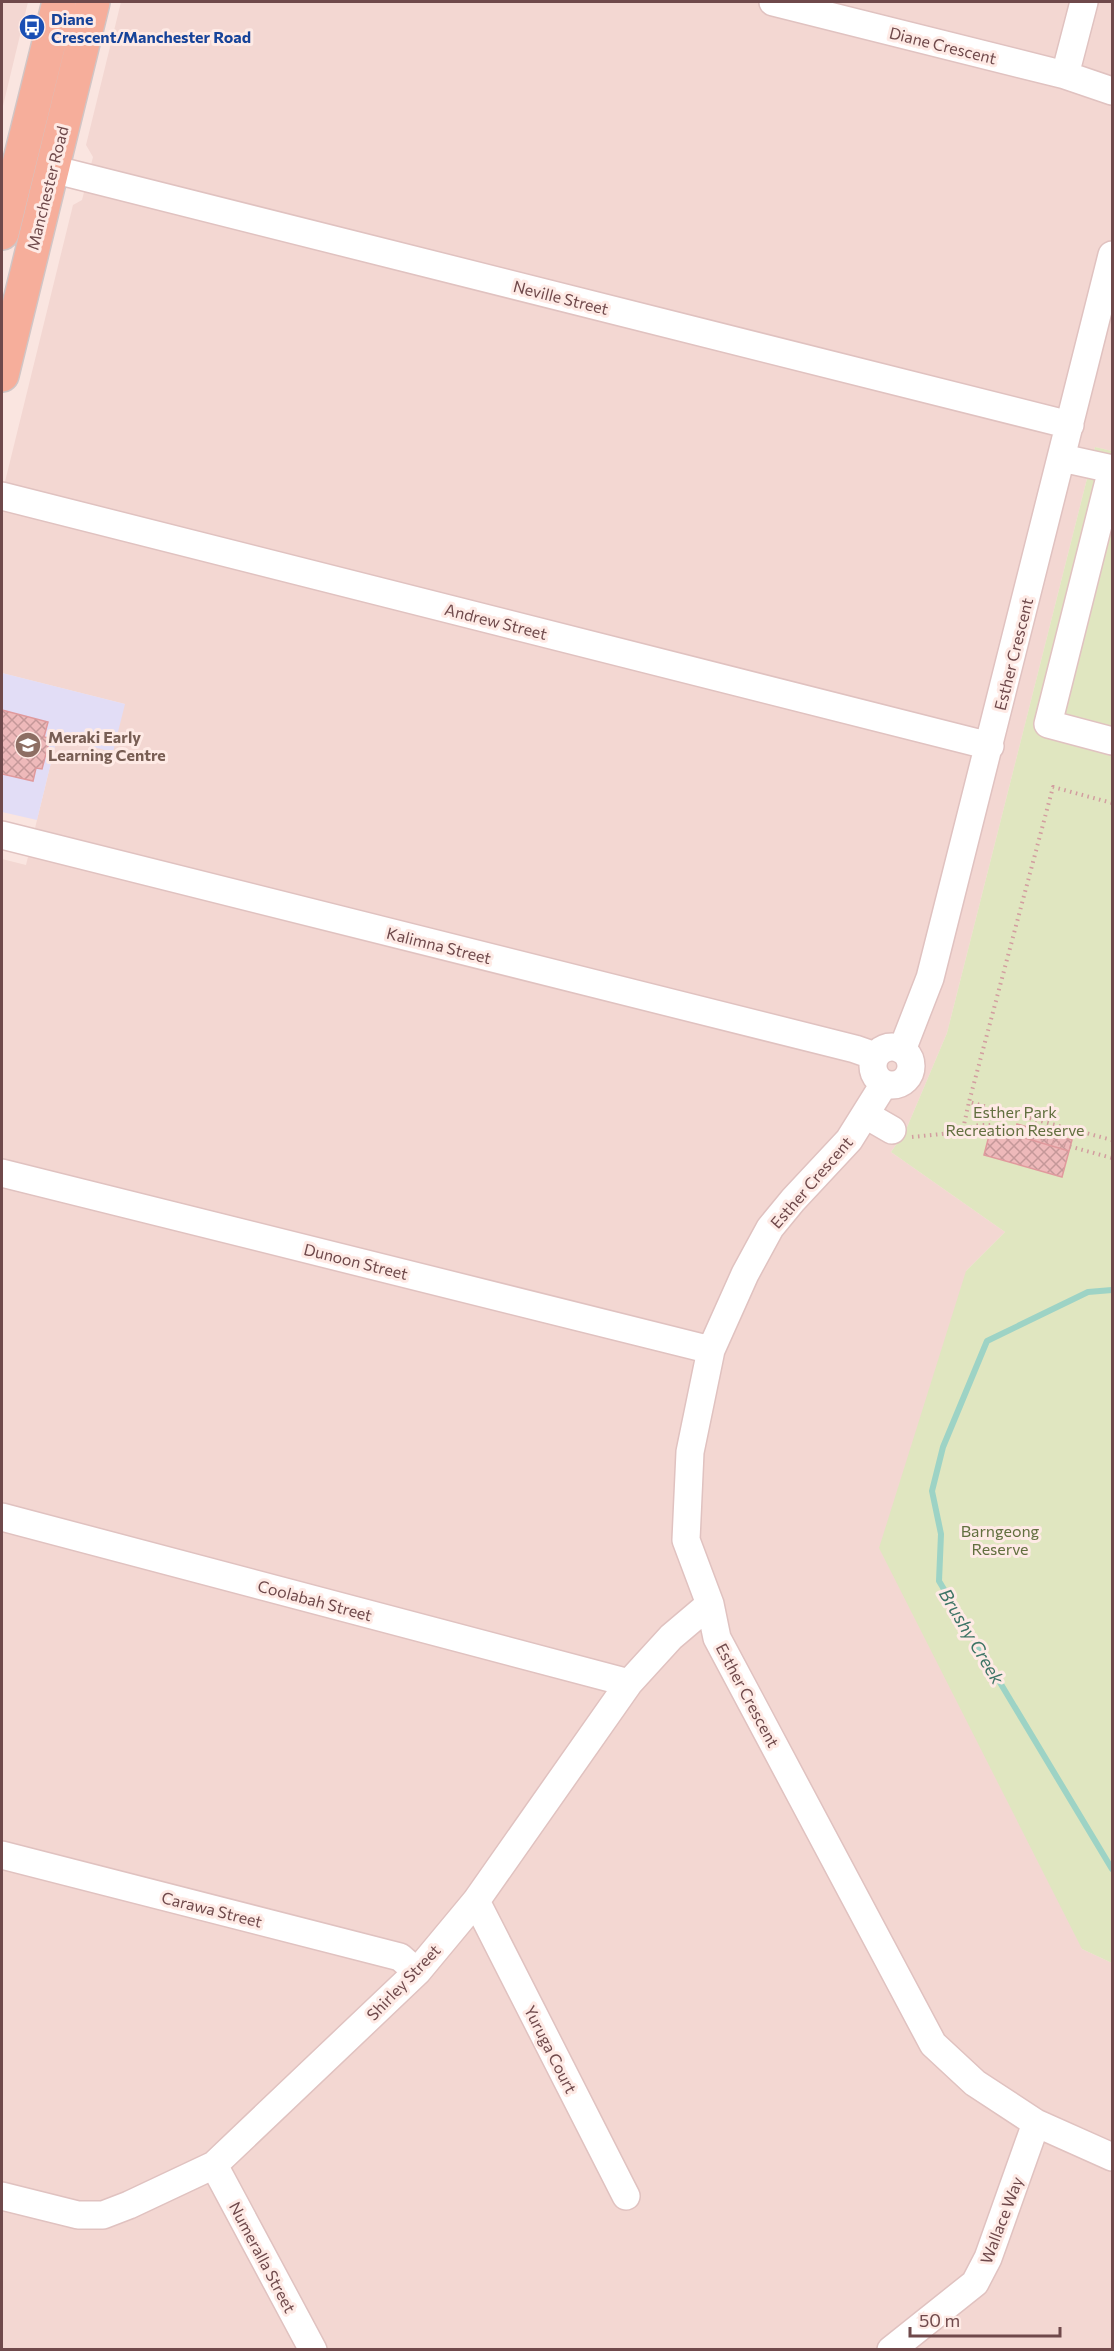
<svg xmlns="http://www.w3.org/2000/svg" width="1114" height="2351" viewBox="0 0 1114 2351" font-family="Commissioner,sans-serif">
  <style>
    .residential { fill: #f3d7d2 }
    .education { fill: #e2ddf6 }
    .park { fill: #e0e6c0 }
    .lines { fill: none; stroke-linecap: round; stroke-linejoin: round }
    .stream { stroke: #9dd3c5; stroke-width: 6 }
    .building { fill: url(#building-cross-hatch); stroke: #e09a9d; stroke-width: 1.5 }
    .minor-casing { stroke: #e0c2c0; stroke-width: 30 }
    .major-casing { stroke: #d1c5c5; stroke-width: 36 }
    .path { stroke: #d29d9f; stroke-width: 4; stroke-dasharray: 1.5 4.5; stroke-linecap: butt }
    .minor { stroke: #fff; stroke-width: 27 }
    .major { stroke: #f6ae9b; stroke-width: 33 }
    .labels { text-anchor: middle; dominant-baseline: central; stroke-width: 6; stroke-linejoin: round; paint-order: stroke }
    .transit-label { font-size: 16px; font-weight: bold; fill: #164399; stroke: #feeae5; text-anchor: start }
    .street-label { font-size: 16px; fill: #6f494b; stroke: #feeae5 }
    .education-label { font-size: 16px; font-weight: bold; fill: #785e54; stroke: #feeae5; text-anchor: start }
    .park-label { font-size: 16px; fill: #626f3f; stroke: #feeae5 }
    .water-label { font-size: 18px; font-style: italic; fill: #3e7566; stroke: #feeae5 }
  </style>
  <defs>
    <pattern id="building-cross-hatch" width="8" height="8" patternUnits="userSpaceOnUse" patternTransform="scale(1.5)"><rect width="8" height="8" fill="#eeb9ba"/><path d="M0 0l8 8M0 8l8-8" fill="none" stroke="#c59899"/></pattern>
  </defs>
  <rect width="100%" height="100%" fill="#fae5e0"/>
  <path class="residential" d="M2 2H28L2 110Z
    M121 2H1112V451L1095 447 947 1033 905 1132 891 1152 1005 1232 966 1271 1082 1949 1112 1963V2349L2 2350V859L26 865 57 738 125 704 2 673V494L73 205 82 200 93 157 86 145Z"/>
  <path class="education" d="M2 673 125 704 113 752 57 738 37 820 2 812Z"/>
  <path class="park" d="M1095 447 1112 451V1963L1082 1949 879 1548 966 1271 1005 1232 891 1152 905 1132 947 1033Z"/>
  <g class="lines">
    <path class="stream" d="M1112 1290 1088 1292 987 1341 943 1447 932 1491 941 1534 939 1581 1112 1869"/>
  </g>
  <path class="building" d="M2 710 48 722 44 737 50 738 42 769 36 768 33 781 2 774Z
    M1017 1124 1072 1140 1069 1151 1014 1135Z
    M991 1128 1069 1151 1062 1177 984 1155Z"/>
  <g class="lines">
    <defs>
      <path id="minor" d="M773 2 1065 75 1112 91
        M1065 75 1084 2
        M52 169 1070 425
        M1062 458 1112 469 1048 724 1112 741
        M2 496 990 746
        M2 835 855 1049 875 1056
        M873 1066a19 19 0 1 1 38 0a19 19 0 1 1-38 0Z
        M902 1050 930 978 1112 255
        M884 1084 849 1140 793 1200 770 1228 745 1274 711 1350 690 1452 686 1540 710 1604 717 1638 933 2044 975 2083 1036 2123 1112 2157
        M866 1115 892 1130
        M2 1173 711 1350
        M2 1517 629 1683
        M2 1855 400 1957 417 1972
        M476 1901 626 2196
        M214 2165 313 2350
        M2 2196 78 2215H103L129 2205 214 2165 417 1972 476 1901 629 1683 671 1637 710 1604
        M891 2350 975 2283 988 2258 1036 2123"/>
      <path id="major" d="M2 233 59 2
        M2 375 93 2"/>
    </defs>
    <use href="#minor" class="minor-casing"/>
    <use href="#major" class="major-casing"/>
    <path class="path" d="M1112 803 1053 787 969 1102 1112 1140
      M963 1129 969 1102
      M912 1137 951 1133 979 1125H992L1112 1158"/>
    <use href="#minor" class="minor"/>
    <use href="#major" class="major"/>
  </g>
  <defs>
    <symbol id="bus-disc" viewBox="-11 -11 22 22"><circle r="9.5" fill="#1a4fb4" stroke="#feeae5"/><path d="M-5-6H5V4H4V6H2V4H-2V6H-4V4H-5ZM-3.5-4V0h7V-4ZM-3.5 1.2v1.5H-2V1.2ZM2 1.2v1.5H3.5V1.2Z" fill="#fff"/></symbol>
    <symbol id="school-disc" viewBox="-11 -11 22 22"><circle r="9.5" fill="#8d6e63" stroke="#feeae5"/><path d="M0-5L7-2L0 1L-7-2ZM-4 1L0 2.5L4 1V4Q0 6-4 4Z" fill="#fff"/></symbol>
  </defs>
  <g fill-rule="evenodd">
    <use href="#bus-disc" x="17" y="12" width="30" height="30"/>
    <use href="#school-disc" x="13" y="730" width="30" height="30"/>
  </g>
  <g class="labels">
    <g class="transit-label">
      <text x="51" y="18">Diane<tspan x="51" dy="18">Crescent/Manchester Road</tspan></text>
    </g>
    <g class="street-label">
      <text transform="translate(943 45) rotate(14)">Diane Crescent</text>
      <text transform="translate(47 188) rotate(-76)">Manchester Road</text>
      <text transform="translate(561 297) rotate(14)">Neville Street</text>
      <text transform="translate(496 621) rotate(14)">Andrew Street</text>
      <text transform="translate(1013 654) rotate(-76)">Esther Crescent</text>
      <text transform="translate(439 945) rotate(14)">Kalimna Street</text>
      <text transform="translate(811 1182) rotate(-49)">Esther Crescent</text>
      <text transform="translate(356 1261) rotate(14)">Dunoon Street</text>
      <text transform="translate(315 1600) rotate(15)">Coolabah Street</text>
      <text transform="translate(748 1695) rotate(62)">Esther Crescent</text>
      <text transform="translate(212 1909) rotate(14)">Carawa Street</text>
      <text transform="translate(403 1982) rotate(-46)">Shirley Street</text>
      <text transform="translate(551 2049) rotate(63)">Yuruga Court</text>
      <text transform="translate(1001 2220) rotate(-69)">Wallace Way</text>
      <text transform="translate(263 2257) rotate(62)">Numeralla Street</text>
    </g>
    <g class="education-label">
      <text x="48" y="736">Meraki Early<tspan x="48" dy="18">Learning Centre</tspan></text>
    </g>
    <g class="park-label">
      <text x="1015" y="1111">Esther Park<tspan x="1015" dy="18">Recreation Reserve</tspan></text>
      <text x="1000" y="1530">Barngeong<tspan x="1000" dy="18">Reserve</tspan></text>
    </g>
    <g class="water-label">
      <text transform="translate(972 1636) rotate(59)">Brushy Creek</text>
    </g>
  </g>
  <rect width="1114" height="2351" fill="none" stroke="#6f494b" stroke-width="6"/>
  <path d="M910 2327v9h150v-9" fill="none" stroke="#6f494b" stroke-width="3"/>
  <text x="919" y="2327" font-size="18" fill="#6f494b" stroke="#feeae5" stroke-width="4.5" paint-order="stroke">50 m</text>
</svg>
